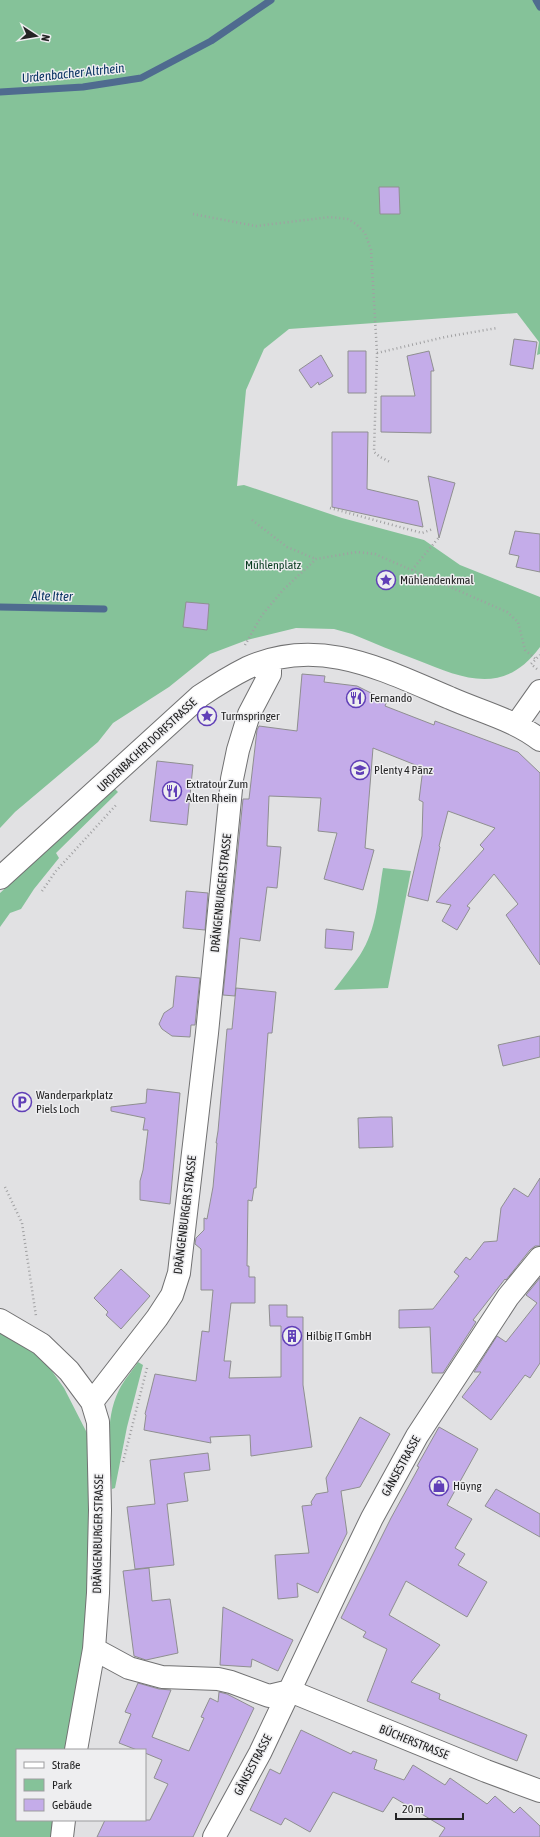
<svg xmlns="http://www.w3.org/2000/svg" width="540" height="1837" viewBox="0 0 540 1837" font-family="'Asap Condensed',sans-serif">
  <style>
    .green { fill: #85c299 }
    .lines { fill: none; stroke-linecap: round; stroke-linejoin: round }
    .stream { stroke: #4f6b8f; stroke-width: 7 }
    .building { fill: #c4ace9; stroke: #8f8f90 }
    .minor-casing { stroke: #717172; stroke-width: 24 }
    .path { stroke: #a0a0a2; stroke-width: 2.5; stroke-dasharray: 1 3; stroke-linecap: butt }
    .minor { stroke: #fff; stroke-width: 22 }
    .labels { text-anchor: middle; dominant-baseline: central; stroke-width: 3; stroke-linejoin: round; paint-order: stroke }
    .park-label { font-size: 12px; fill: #093b20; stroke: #eeeef0 }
    .poi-label { font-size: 12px; fill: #242425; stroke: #eeeef0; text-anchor: start }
    .street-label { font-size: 12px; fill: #242425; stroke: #eeeef0 }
    .water-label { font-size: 13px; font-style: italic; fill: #0c3564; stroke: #eeeef0 }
  </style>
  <rect width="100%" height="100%" fill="#e1e1e3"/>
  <path class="green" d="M0 0H540V354L537 355 539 342 517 313 289 329 264 349 246 390 237 486 244 485 342 518 424 540 460 565 540 597V647C504 696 464 679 417 660 395 652 374 643 352 634L334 629 296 628 247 640 210 654 169 687 113 723 98 742 15 812 0 828Z
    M115 789 118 792 56 853 59 858 34 889 21 909 10 913 0 927V893Z
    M383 868 411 871 388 988 334 990C343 978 352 967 360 955 377 929 378 897 383 868Z
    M0 1331 37 1350 64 1388 87 1433 92 1474 93 1593 72 1750H17V1820H56L54 1837H0Z
    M138 1362 143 1365 127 1427 115 1488 112 1489C110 1457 104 1420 119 1390 124 1380 132 1371 138 1362Z"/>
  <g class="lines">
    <path class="stream" d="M536 0 540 7
      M0 92 83 87 141 78 211 41 271 0
      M0 607 104 609"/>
  </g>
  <path class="building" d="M379 187H399L400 214H380Z
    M514 339 537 342 533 369 510 365Z
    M348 351H366V393H348Z
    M429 351 434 371H431V433L381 432V396H415L407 356Z
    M321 355 333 376 319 385 318 382 311 388 299 370Z
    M332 432H368L367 489 418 501 423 527 332 507Z
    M428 476 455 483 439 538Z
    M515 531 540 534V572L516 567 519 556 509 554Z
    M186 602 209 604 207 630 183 627Z
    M302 674 325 676 324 682 357 686 387 701 385 706 434 725 435 721 518 752 540 773V965L506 915 518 904 494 874 467 906 470 908 457 930 442 921 451 905 436 902 484 849 480 845 495 828 448 811 439 846 440 847 428 901 408 896 422 836 423 802 419 800 423 768 373 748 365 848 374 850 363 890 324 879 337 833 318 831 321 798 269 796 267 846 281 847 277 888 267 887 260 941 240 938 235 996 223 995 243 799H249L257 730 259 726 297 731Z
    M157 761 193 765 187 825 150 821Z
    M186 891 208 893 205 930 183 928Z
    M326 929 354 932 352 950 325 948Z
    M176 976 200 978 195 1025H191L190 1037 172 1036 162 1029 159 1024 164 1013 173 1007Z
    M236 988 276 992 272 1033H268L256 1188H254L252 1201 248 1200 247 1266H249V1277H255V1303H231L224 1361H231L229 1378 281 1377V1326H270L269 1305H287V1317H303V1385L312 1447 251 1456 250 1435 210 1437 211 1443 144 1430 146 1415 145 1414 155 1374 196 1381 202 1331 209 1332 213 1290H201V1249L195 1244 196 1238 204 1230V1218L207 1219 213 1187 217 1143H216L218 1131 227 1029H232Z
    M540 1036V1057L503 1066 498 1045Z
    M147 1089 180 1093 170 1204 140 1200V1181L143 1170 148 1130H143L145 1118 111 1111V1107L146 1103Z
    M381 1117H392L393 1147 359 1148 358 1118Z
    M540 1178V1246H535L530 1250 506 1280 505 1279 473 1320 476 1322 443 1373H432L430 1327 399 1328V1310L433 1309 459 1276 454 1272 466 1257 470 1260 484 1242 497 1241 501 1208 514 1188 528 1197Z
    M121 1269 150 1296 121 1329 106 1315 108 1312 94 1298Z
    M540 1278V1363L530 1378 525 1375 491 1420 462 1397 481 1372H474L497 1336 506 1342 537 1303 526 1295Z
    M360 1417 390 1434 360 1487 341 1491 347 1533 318 1593 297 1583 298 1597 278 1599 275 1555 309 1553 302 1506 312 1505 311 1502 316 1494 328 1492 326 1478Z
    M439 1427 478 1449 447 1505 472 1519 455 1548 465 1554 458 1565 487 1582 467 1617 406 1581 389 1615 440 1645 411 1682 440 1694 439 1699 527 1735 517 1761 367 1701 387 1649 363 1637 366 1632 341 1618 391 1518 419 1467 417 1466Z
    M208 1453 210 1470 184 1473 188 1501 167 1504 174 1565 135 1569 127 1507 155 1504 150 1460Z
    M496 1489 540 1514V1537L485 1506Z
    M149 1568 152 1601 170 1599 178 1653 146 1660 134 1656 123 1571Z
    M223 1607 293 1640 278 1671 252 1659 251 1667 220 1665Z
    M138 1683 159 1689 171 1690 152 1737 189 1751 204 1718 201 1717 210 1698 218 1702 219 1692 227 1694 254 1708 193 1837H97L105 1820H150L168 1784 154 1778 162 1760 145 1753V1750H137L119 1743 131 1714 125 1712Z
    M301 1730 351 1754 353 1751 377 1760 374 1769 404 1780 413 1765 445 1785 450 1778 487 1804 495 1796 514 1813 520 1807 540 1826V1837H439L445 1828 393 1797 383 1812 333 1792 310 1832 285 1818 281 1825 250 1810 270 1769 280 1774Z"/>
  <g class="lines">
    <defs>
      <path id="minor" d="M516 725 540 691
        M0 878 200 696C215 686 231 676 247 668 319 635 383 670 450 698 479 711 515 720 540 740
        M0 1320 41 1344 69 1371 92 1402 98 1422 100 1510 98 1593 94 1649 76 1750
        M92 1402 157 1318 172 1295 179 1273 207 1033 232 779 238 750 249 714 270 674V660
        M94 1649 129 1668 162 1677 218 1679 231 1682 269 1696 290 1691 486 1771 540 1791
        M62 1837 64 1820
        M214 1837 260 1753 341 1582 372 1518 417 1436 508 1297 540 1258"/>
    </defs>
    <use href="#minor" class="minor-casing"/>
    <path class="path" d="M193 214 256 226 330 217 348 219 356 224 365 233 371 250 377 353 374 452 380 457 390 462
      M377 353 445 337 497 328
      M330 508 422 533 433 529
      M252 520 287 547 316 559
      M412 570 440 536
      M245 645 262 615 283 590 316 559 357 552 375 554 507 612 518 622 525 650 537 660
      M537 669 531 664 540 655
      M42 891 56 871 117 804
      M5 1187 22 1223 36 1316
      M123 1462 147 1368"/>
    <use href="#minor" class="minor"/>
  </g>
  <defs>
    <symbol id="sight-ring" viewBox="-11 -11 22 22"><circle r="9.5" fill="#eeeef0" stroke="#603fb7" stroke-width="1.5"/><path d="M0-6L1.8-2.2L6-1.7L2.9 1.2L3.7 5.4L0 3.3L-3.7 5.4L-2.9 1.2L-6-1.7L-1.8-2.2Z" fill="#603fb7"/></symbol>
    <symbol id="restaurant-ring" viewBox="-11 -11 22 22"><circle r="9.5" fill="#eeeef0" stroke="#603fb7" stroke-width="1.5"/><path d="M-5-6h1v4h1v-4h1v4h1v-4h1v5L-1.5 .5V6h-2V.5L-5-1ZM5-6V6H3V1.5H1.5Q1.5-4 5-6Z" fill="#603fb7"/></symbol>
    <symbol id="school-ring" viewBox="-11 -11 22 22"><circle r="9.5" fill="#eeeef0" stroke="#603fb7" stroke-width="1.5"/><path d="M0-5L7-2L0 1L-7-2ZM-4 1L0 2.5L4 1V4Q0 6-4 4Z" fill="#603fb7"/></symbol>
    <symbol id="parking-ring" viewBox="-11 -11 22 22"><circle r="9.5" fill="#eeeef0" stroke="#603fb7" stroke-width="1.5"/><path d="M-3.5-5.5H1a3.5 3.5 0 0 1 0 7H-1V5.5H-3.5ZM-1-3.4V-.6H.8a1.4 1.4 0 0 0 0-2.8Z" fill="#603fb7"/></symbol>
    <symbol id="building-ring" viewBox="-11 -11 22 22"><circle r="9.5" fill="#eeeef0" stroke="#603fb7" stroke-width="1.5"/><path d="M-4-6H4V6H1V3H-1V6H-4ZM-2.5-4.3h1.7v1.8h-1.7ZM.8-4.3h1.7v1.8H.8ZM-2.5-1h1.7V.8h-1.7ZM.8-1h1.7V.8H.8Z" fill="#603fb7"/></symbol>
    <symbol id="shop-ring" viewBox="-11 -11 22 22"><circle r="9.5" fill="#eeeef0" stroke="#603fb7" stroke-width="1.5"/><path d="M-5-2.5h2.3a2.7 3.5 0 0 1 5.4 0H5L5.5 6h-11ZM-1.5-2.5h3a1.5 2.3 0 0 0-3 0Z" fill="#603fb7"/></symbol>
  </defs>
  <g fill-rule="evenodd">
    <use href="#sight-ring" x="375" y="569" width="22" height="22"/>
    <use href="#restaurant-ring" x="345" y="687" width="22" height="22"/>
    <use href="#sight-ring" x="196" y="705" width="22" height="22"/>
    <use href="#school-ring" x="349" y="759" width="22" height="22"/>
    <use href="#restaurant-ring" x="161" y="780" width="22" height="22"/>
    <use href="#parking-ring" x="11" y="1091" width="22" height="22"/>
    <use href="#building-ring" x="281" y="1325" width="22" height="22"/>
    <use href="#shop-ring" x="428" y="1475" width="22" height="22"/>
  </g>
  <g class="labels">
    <g class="park-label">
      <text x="273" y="565">Mühlenplatz</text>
    </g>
    <g class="poi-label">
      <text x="400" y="580">Mühlendenkmal</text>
      <text x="370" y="698">Fernando</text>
      <text x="221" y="716">Turmspringer</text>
      <text x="374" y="770">Plenty 4 Pänz</text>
      <text x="186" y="784">Extratour Zum<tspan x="186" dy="14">Alten Rhein</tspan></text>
      <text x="36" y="1095">Wanderparkplatz<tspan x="36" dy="14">Piels Loch</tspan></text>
      <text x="306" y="1336">Hilbig IT GmbH</text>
      <text x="453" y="1486">Hüyng</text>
    </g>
    <g class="street-label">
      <text transform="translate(147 745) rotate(-43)">URDENBACHER DORFSTRASSE</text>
      <text transform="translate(221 893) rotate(-84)">DRÄNGENBURGER STRASSE</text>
      <text transform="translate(185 1215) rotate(-83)">DRÄNGENBURGER STRASSE</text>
      <text transform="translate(401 1466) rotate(-61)">GÄNSESTRASSE</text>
      <text transform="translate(98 1534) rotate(-89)">DRÄNGENBURGER STRASSE</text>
      <text transform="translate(414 1742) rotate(22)">BÜCHERSTRASSE</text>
      <text transform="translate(253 1765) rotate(-62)">GÄNSESTRASSE</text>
    </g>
    <g class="water-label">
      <text transform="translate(73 73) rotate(-6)">Urdenbacher Altrhein</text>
      <text transform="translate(52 596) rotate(1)">Alte Itter</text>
    </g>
  </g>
  <rect x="16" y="1749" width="130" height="72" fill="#eeeef0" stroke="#9d9d9f"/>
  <rect x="24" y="1762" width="20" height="6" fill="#ffffff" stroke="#9d9d9f"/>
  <text x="52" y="1769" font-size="12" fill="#242425">Straße</text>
  <rect x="24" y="1779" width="20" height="12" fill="#85c299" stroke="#9d9d9f"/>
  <text x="52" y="1789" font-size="12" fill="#242425">Park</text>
  <rect x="24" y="1799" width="20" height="12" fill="#c4ace9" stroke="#9d9d9f"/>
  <text x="52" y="1809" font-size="12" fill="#242425">Gebäude</text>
  <g transform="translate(36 36) rotate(102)" stroke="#eeeef0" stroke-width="3" paint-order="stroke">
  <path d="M0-3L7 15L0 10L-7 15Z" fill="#242425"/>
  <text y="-6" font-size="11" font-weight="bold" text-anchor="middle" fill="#242425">N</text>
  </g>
  <path d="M396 1813v6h67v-6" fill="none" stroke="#242425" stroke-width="2"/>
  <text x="402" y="1813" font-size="12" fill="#242425" stroke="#eeeef0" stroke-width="3" paint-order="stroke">20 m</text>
</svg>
